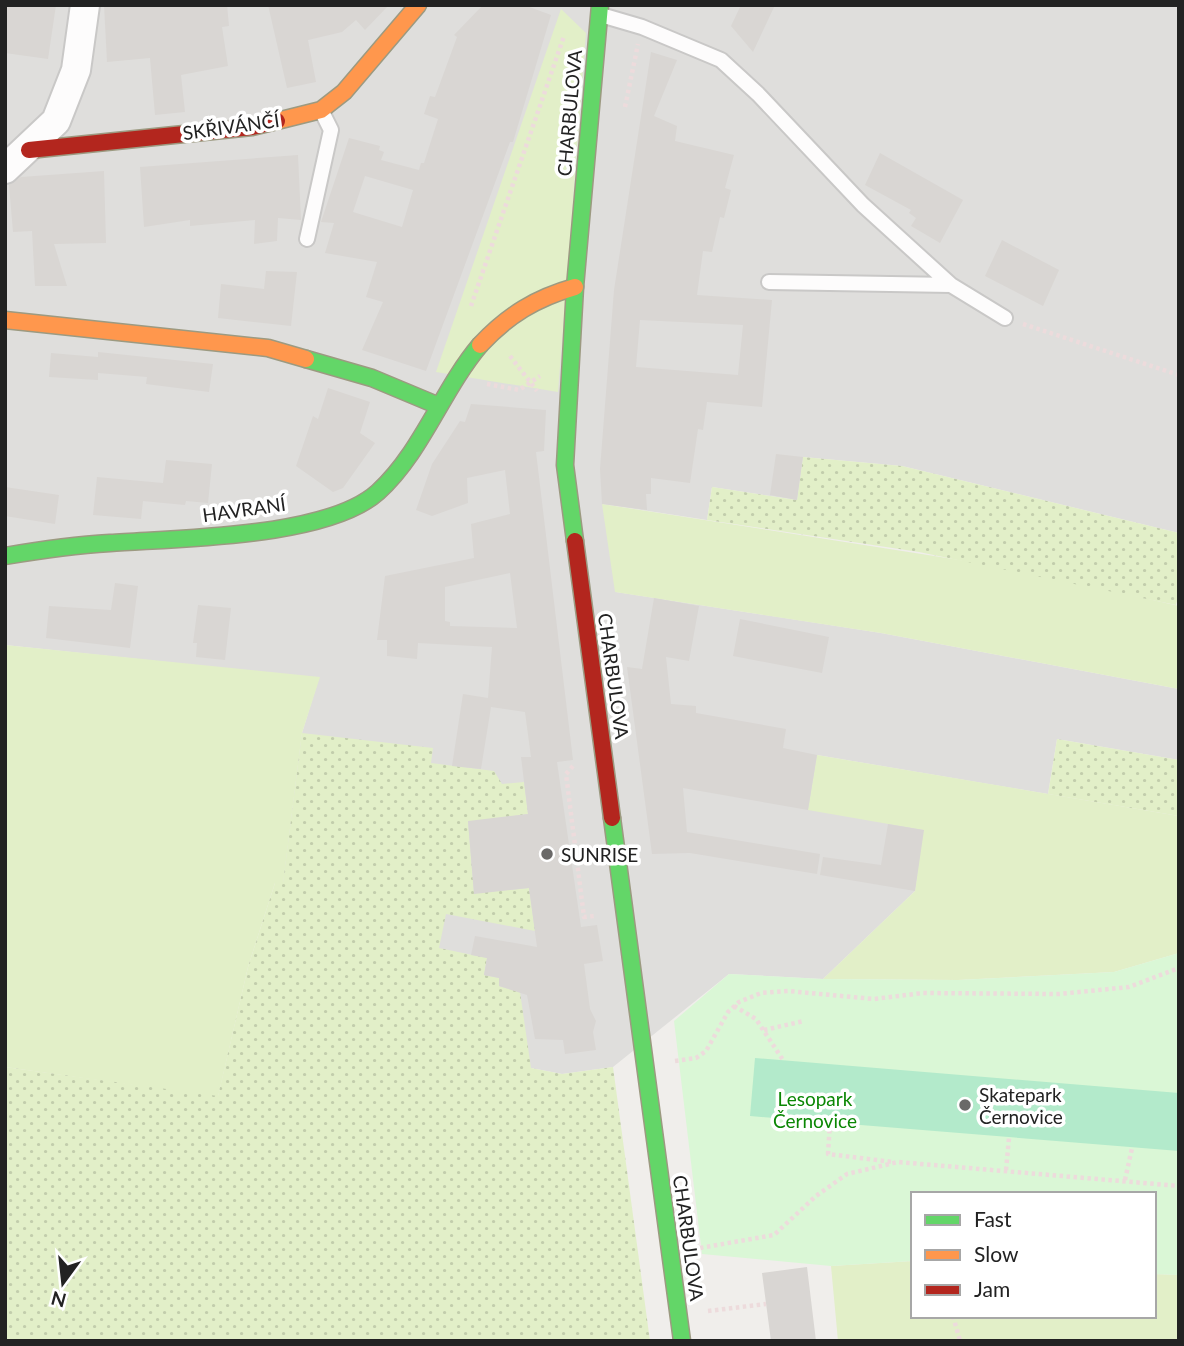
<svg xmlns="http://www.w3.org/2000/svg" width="1184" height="1346" viewBox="0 0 1184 1346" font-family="Lato,sans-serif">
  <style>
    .residential { fill: #dfdedc }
    .grass { fill: #e2efc8 }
    .park { fill: #daf7d6 }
    .garden { fill: url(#garden-dots) }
    .pitch { fill: #b3eacb }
    .building { fill: #d9d6d3; fill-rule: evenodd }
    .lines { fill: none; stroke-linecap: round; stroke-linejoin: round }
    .lane-casing { stroke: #c9c8c7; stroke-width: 18 }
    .street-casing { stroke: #c9c8c7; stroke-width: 32 }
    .fast-casing { stroke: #9c9a81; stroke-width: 19 }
    .slow-casing { stroke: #9c9a81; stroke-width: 19 }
    .jam-casing { stroke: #9c9a81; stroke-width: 19 }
    .path { stroke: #eddbdc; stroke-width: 4.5; stroke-dasharray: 3.5 3.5; stroke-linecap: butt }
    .lane { stroke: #fdfcfc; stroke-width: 14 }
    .street { stroke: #fdfcfc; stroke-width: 28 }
    .fast { stroke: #63d668; stroke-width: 16 }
    .slow { stroke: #ff974d; stroke-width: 16 }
    .jam { stroke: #b3261e; stroke-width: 16 }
    .poi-dot { fill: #6a6968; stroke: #fff; stroke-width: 2.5 }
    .labels { text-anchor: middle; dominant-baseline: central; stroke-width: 7; stroke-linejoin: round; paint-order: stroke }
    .street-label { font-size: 19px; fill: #222; stroke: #fff }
    .poi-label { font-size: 19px; fill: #222; stroke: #fff; text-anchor: start }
    .park-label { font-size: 19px; fill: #0b8704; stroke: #fff }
  </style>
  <defs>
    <pattern id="garden-dots" width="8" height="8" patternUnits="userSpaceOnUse" patternTransform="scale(1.75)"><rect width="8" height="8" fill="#e2efc8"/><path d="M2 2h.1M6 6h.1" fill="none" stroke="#c2cdac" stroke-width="1.8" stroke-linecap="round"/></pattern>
  </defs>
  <rect width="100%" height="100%" fill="#f0eeeb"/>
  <path class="residential" d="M5 5H1179V533L902 466 803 457 797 500 712 487 707 520 603 504 616 592 881 633 1179 689V760L1057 739 1048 794 817 755 924 830 915 891 823 979 729 974 613 1067 562 1074 238 1011 283 883 302 733 319 678 5 645Z"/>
  <path class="grass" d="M561 9 586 33 558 392 436 372Z
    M602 504 1017 569 1179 606V689L881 633 615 592Z
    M5 645 320 677 302 733 283 884 275 883 248 967 218 1097 5 1067Z
    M817 755 1179 816V953L1114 972 958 980 823 979 915 891 923 830 808 810Z
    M913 1261V1316H1154V1274L1179 1275V1341H838L831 1266Z"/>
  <path class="park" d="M1179 953V1275L1154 1274V1194H913V1261L831 1266 702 1254 674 1021 729 974 823 979 958 980 1114 972Z"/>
  <path class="garden" d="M803 457 902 466 1179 533V593L1176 605 919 552 707 520 712 487 797 500Z
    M302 733 433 748 431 763 494 771 502 784 524 782 528 814 468 822 474 893 529 888 535 931 446 914 439 948 487 958 484 975 499 978V986L520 992 531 1068 562 1074 613 1067 650 1341H5V1067L218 1096 248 967 275 883H283Z
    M1057 739 1179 760V816L1048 794Z"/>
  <path class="pitch" d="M755 1058 1179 1093V1151L750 1116Z"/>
  <path class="building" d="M5 5H56L48 59 5 53Z
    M104 5H227L229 26 222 27 228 66 181 75 185 112 155 115 150 58 107 62Z
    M268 5H389L365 30 356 20 342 32 308 40 316 82 287 88Z
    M483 5H524L551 15 513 142H510L426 371 362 350 383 302 366 297 377 262 325 253 334 223 321 222 349 138 380 146 379 150 384 152 381 160 419 170 421 163H424L438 119 424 114 430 96 435 97 457 37 454 35ZM365 176 413 190 402 227 353 212Z
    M741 5H775L753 52 731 26Z
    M651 52 677 60 654 116 677 126 675 141 734 155 725 188 731 190 724 218 720 217 712 252 703 251 697 295 772 300 762 407 707 402 703 430 698 429 690 483 651 478V494H646L647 510 602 504 600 469 614 290ZM640 320 743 325 738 375 636 367Z
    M880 153 963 200 940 243 911 226 916 218 909 213 911 210 865 185Z
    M298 155 301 220 278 218 277 241 254 244 255 220 190 226V220L144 227 140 167Z
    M104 171 106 243 54 244 67 286H35L32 231 13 232 9 185 21 177Z
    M1002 240 1059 270 1043 306 985 276Z
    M266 271 297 272 291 326 218 318 221 284 264 289Z
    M98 352 213 364 209 392 146 384 147 377 98 373V380L49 377 51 353 98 357Z
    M328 388 370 402 360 433 375 443 343 488 333 492 296 466 313 416 318 419Z
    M471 404 546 410 544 451 536 452 573 760 557 762 581 927 597 925 603 961 584 964 590 1009 596 1021 593 1032 596 1050 565 1054 563 1040 535 1039 527 995 499 986V978L484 975 487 958 471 955 475 936 537 947 529 888 474 894 468 821 528 814 521 757H531L525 712 491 707 481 769 452 766 463 694 488 698 492 647 418 643 417 659 387 656V640H377L385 576 474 558 471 524 510 514 505 470 467 478 468 503 432 516 416 510 432 464 460 421 465 422ZM510 573 517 628 450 626V622L445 621V587Z
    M776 454 803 457 797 500 770 495Z
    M166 460 212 464 208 503 186 501 185 505 143 501 141 519 93 515 97 477 163 483Z
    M5 487 59 495 55 524 5 516Z
    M115 583 138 586 130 648 46 638 49 606 111 610Z
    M654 598 699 606 689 661 666 657 671 704 696 706V713L786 729 783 748 817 755 808 810 683 788 687 832 820 854 817 874 690 853 652 854 627 667 642 669Z
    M198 605 231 608 225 660 196 657 197 643H193Z
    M740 619 829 637 822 673 733 656Z
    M888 824 924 830 915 891 820 875 823 857 881 865Z
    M807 1267 816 1341H771L762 1273Z"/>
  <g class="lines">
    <defs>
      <path id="lane" d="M601 15 642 27 721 60 758 94 863 205 951 285 1005 318
        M307 239 331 130 321 110
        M769 282 951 285"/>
      <path id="street" d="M5 169 56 121 76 70 85 5"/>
      <path id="fast" d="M306 359 372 378 439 406
        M575 541 565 465 575 287 600 5
        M5 556C40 550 75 545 110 543 178 538 327 538 378 492 422 452 442 390 480 345
        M612 818 682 1341"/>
      <path id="slow" d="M277 121 321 110 344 92 418 5
        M5 320 268 348 306 359
        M480 345C508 315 536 298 575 287"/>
      <path id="jam" d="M29 150 252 127 277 121
        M575 541 612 818"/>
    </defs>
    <use href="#lane" class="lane-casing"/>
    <use href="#street" class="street-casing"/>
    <use href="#fast" class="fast-casing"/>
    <use href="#slow" class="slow-casing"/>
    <use href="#jam" class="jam-casing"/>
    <path class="path" d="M625 107 638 44
      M471 306 564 36
      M1023 324 1179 375
      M510 356 537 391
      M487 384 519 390 540 376
      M573 766 566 774 584 917 594 916
      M734 1006 756 1019 783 1060
      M764 1030 804 1021
      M675 1061 696 1058 706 1051 728 1012 739 1002 761 993 788 991 874 999 923 993 1059 994 1129 987 1179 968
      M830 1123 828 1154 893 1162
      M1006 1170 1009 1138
      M1125 1180 1132 1148
      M700 1248 774 1235 816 1196 847 1174 898 1162 1179 1186
      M708 1311 766 1304
      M953 1316 960 1341"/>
    <use href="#lane" class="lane"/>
    <use href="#street" class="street"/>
    <use href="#fast" class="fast"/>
    <use href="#slow" class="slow"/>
    <use href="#jam" class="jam"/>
  </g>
  <g class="poi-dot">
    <circle cx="547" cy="854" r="7"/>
    <circle cx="965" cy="1105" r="7"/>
  </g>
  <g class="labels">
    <g class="street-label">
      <text transform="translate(569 113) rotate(-85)">CHARBULOVA</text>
      <text transform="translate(231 126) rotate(-8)">SKŘIVÁNČÍ</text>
      <text transform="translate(244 509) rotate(-8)">HAVRANÍ</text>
      <text transform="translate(614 676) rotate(82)">CHARBULOVA</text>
      <text transform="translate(689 1238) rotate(82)">CHARBULOVA</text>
    </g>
    <g class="poi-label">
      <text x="561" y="854">SUNRISE</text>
      <text x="979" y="1094">Skatepark<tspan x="979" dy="22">Černovice</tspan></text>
    </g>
    <g class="park-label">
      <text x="815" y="1098">Lesopark<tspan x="815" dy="22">Černovice</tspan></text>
    </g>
  </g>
  <rect width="1184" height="1346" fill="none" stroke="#222222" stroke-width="14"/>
  <rect x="911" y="1192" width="245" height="126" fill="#ffffff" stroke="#a7a7a7" stroke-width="2"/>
  <rect x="925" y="1215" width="35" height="10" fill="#63d668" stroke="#a7a7a7" stroke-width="2"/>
  <text x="974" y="1227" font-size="21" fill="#222222">Fast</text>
  <rect x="925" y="1250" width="35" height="10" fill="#ff974d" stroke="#a7a7a7" stroke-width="2"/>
  <text x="974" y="1262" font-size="21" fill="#222222">Slow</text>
  <rect x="925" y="1285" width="35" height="10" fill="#b3261e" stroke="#a7a7a7" stroke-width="2"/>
  <text x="974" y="1297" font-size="21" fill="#222222">Jam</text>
  <g transform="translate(63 1283) rotate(195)" stroke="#ffffff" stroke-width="5" paint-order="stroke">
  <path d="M0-5L12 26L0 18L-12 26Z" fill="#222222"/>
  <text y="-10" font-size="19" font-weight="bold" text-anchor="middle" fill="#222222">N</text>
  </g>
</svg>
